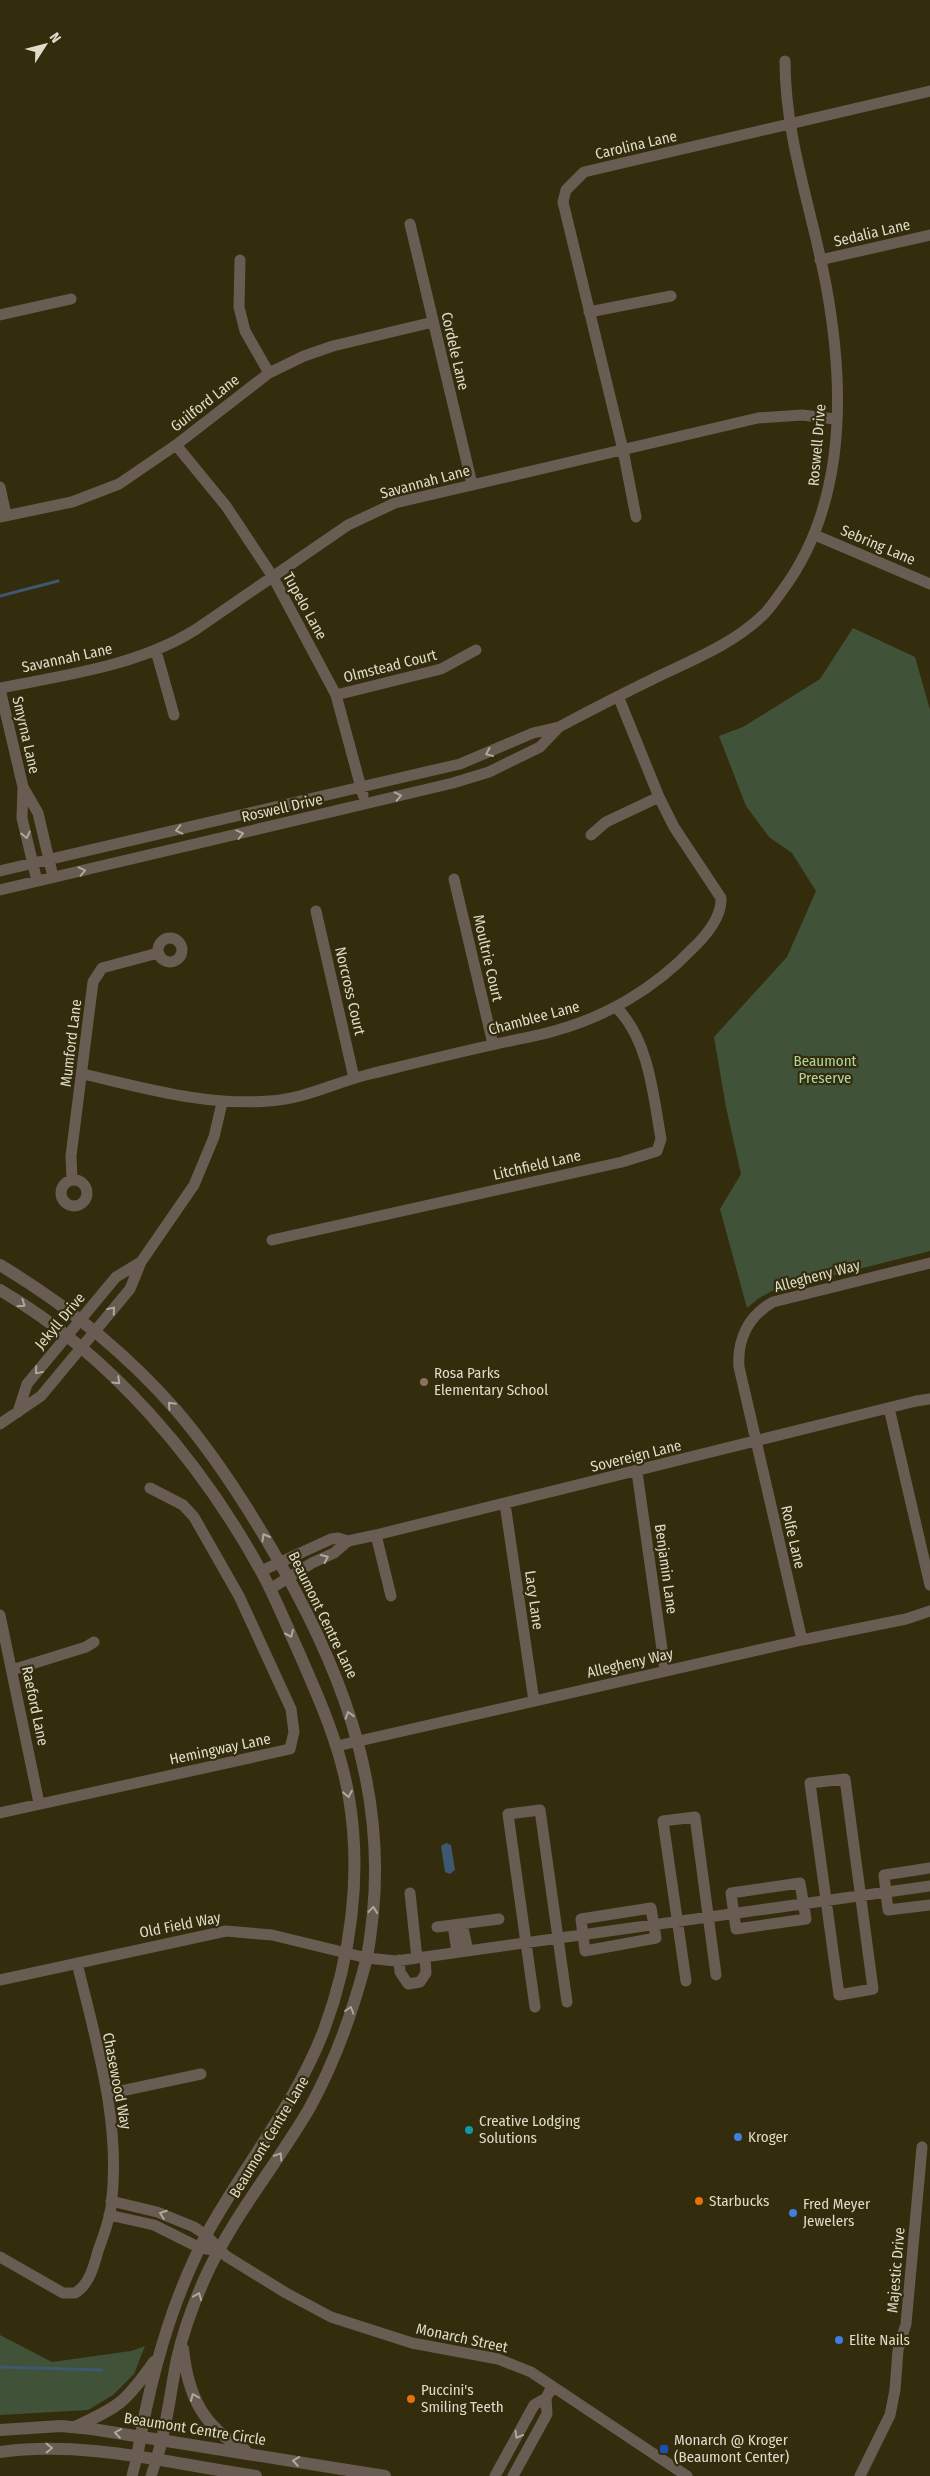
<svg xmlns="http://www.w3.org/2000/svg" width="930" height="2476" viewBox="0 0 930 2476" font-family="'Fira Sans Condensed',sans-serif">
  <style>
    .green { fill: #405339 }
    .water { fill: #3d5870 }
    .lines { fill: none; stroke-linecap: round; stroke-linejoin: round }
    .stream { stroke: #3d5870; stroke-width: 3 }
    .minor { stroke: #695c53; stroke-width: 11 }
    .tertiary { stroke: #695c53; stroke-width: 12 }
    .oneway { stroke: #b0a99a }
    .education-dot { fill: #8d6e63; stroke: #332d0d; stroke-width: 2 }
    .culture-dot { fill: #0f9aa8; stroke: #332d0d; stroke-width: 2 }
    .shop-dot { fill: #3f7fe0; stroke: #332d0d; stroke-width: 2 }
    .food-dot { fill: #e8710a; stroke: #332d0d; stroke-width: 2 }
    .transit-dot { fill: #1a4fb4; stroke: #332d0d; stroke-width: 2 }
    .labels { text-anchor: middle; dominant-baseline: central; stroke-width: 4.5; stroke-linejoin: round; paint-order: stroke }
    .street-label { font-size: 15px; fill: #dfdcca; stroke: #332d0d }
    .park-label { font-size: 15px; fill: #b1d6a2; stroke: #332d0d }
    .poi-label { font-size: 15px; fill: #dfdcca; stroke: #332d0d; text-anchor: start }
  </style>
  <rect width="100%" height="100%" fill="#332d0d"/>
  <path class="green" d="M853 628 915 657 930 710V1251L772 1291 759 1298 747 1308 720 1209 741 1174 726 1107 714 1037 787 957 816 891 792 853 769 837 746 806 719 736 743 727 820 679Z
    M0 2335 52 2362 131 2351 145 2346 134 2374 113 2395 88 2410 0 2415Z"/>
  <path class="water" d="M446 1843 451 1845 455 1870 450 1874 445 1872 441 1846Z"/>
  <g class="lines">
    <path class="stream" d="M0 596 58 581
      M0 2367 102 2370"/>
    <path class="minor" d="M410 224 472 484
      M240 260 239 307 245 331 269 373
      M820 260 930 235
      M589 312 671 296
      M0 315 71 299
      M176 445 226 506 273 577 336 695 363 795
      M0 487 6 515
      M0 517 72 502 119 484 176 445 269 373 304 356 333 346 433 322
      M636 517 623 450 563 202 566 190 584 172 930 91
      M815 535 930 584
      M156 651 174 715
      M0 688C66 675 137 666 195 630L348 525 395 503 758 418 802 415 835 419
      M0 689 23 787 22 818 37 881
      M336 695 441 669 476 650
      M23 787 38 813 53 877
      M591 835 606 822 659 797
      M0 871 460 764 533 733 559 727C591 710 624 693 657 677 692 660 733 644 762 616 770 609 776 599 782 591 847 504 845 387 826 285 812 210 785 138 785 61
      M454 879 493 1044
      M0 890 453 783 489 772 540 747 559 727
      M316 911 354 1078
      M158 950a12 12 0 1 1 24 0a12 12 0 1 1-24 0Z
      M83 1074C145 1088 205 1106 269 1101 305 1099 336 1082 370 1074 411 1064 451 1054 492 1045 512 1040 534 1037 554 1031 606 1017 655 988 692 949 705 937 722 917 721 898L674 827 659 797 618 696
      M72 1180 71 1156 93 982 102 968 158 953
      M61 1193a13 13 0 1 1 26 0a13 13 0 1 1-26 0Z
      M272 1240 622 1162 657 1151 661 1139C653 1094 649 1040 616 1007
      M889 1408 930 1585
      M18 1412 27 1384 116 1277 141 1262
      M0 1424 41 1396 130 1289 141 1262 194 1185 214 1137 222 1103
      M637 1472 665 1670
      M505 1504 534 1701
      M376 1535 391 1596
      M261 1571 331 1539 338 1538 348 1541 376 1535 916 1401 930 1399
      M270 1589 312 1563 334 1553 348 1541
      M0 1615 39 1803
      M802 1640 739 1367C737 1340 748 1316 773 1302L930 1263
      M12 1670 86 1647 94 1642
      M337 1746 802 1640 906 1619 930 1611
      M845 1779 873 1989 839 1995 810 1783Z
      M0 1813 290 1749 294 1732 291 1709 239 1596 194 1517 183 1505 150 1488
      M930 1868 884 1875 888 1910 930 1905
      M800 1883 806 1919 736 1929 731 1893Z
      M410 1893 417 1958
      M651 1908 656 1938 585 1951 581 1919Z
      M462 1924 468 1951
      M453 1925 499 1919
      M437 1927 453 1925 457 1952
      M399 1960 400 1972 408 1984 420 1982 426 1973 425 1957
      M0 1980 226 1931 272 1935 367 1958 396 1961 930 1886
      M686 1981 663 1821 695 1817 716 1975
      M535 2007 508 1814 540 1810 567 2002
      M107 2094 201 2074
      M111 2201 157 2212 194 2227 206 2235 226 2256 286 2293 331 2317 412 2343 498 2359 531 2372 687 2476
      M109 2215 154 2225 200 2248 220 2251
      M0 2257 63 2293H75C89 2285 94 2266 98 2251 103 2237 109 2222 111 2207 122 2124 96 2042 77 1963
      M132 2476 137 2457
      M151 2476 156 2461
      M495 2476 534 2405 546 2398
      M513 2476 547 2414 546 2398 552 2387
      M860 2476 890 2415 895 2390 898 2350 906 2324 922 2147"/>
    <path class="tertiary" d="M0 1265C65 1304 126 1353 176 1410 212 1452 242 1498 270 1546 337 1659 386 1779 373 1913 371 1929 370 1945 366 1961 353 2011 334 2064 309 2109 275 2167 231 2219 204 2280 193 2305 183 2332 177 2359 170 2393 167 2427 156 2461
      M0 1290C111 1355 201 1461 262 1573 275 1597 285 1622 296 1646 318 1696 340 1744 349 1798 362 1875 351 1957 324 2030 297 2101 247 2162 210 2228 171 2299 150 2377 137 2457
      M183 2349C188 2396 203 2427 245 2450
      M75 2427C119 2407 126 2402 154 2362
      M0 2430 61 2426 92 2429 385 2476
      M0 2452C86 2440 172 2464 256 2476"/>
  </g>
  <defs><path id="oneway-chevron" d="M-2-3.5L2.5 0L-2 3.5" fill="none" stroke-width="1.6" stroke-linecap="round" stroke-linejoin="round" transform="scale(1.25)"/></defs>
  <g class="oneway">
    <use href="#oneway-chevron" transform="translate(489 753) rotate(156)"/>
    <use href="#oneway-chevron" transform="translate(398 796) rotate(-13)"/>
    <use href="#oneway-chevron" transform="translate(179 830) rotate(167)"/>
    <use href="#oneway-chevron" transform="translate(240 834) rotate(-13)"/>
    <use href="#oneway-chevron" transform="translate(26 835) rotate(77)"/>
    <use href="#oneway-chevron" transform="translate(82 871) rotate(-13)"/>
    <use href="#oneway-chevron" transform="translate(22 1304) rotate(34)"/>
    <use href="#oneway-chevron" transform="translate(112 1310) rotate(-50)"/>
    <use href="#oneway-chevron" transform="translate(38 1371) rotate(130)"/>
    <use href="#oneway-chevron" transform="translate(117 1381) rotate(44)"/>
    <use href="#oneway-chevron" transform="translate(171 1405) rotate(-133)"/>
    <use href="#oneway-chevron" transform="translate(265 1537) rotate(-120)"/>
    <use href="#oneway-chevron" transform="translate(325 1558) rotate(-25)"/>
    <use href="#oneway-chevron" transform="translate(290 1634) rotate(66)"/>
    <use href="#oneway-chevron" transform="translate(349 1715) rotate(-107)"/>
    <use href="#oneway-chevron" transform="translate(348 1794) rotate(79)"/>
    <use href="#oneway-chevron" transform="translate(373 1910) rotate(-84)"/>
    <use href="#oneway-chevron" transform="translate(350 2010) rotate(-72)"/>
    <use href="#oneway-chevron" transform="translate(279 2156) rotate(-58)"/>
    <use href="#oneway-chevron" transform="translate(163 2214) rotate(-160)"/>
    <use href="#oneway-chevron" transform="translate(198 2296) rotate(-68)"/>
    <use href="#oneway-chevron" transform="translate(194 2397) rotate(-113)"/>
    <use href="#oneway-chevron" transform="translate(118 2433) rotate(-172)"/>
    <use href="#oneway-chevron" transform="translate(518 2435) rotate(120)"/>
    <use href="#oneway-chevron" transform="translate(49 2448) rotate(-1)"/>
    <use href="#oneway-chevron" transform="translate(296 2461) rotate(-171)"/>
  </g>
  <circle class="education-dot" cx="424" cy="1382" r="5"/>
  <circle class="culture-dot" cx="469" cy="2130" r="5"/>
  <g class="shop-dot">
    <circle cx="738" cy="2137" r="5"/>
    <circle cx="793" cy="2213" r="5"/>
    <circle cx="839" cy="2340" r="5"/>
  </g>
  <g class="food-dot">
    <circle cx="699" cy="2201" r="5"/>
    <circle cx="411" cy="2399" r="5"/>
  </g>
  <rect class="transit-dot" x="659" y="2444" width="10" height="10" rx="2.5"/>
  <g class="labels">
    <g class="street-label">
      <text transform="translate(636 145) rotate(-13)">Carolina Lane</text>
      <text transform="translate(872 233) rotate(-13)">Sedalia Lane</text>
      <text transform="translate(455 351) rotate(77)">Cordele Lane</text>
      <text transform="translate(205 403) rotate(-38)">Guilford Lane</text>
      <text transform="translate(817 445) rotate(-85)">Roswell Drive</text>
      <text transform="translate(425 482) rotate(-15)">Savannah Lane</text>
      <text transform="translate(878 545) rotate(23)">Sebring Lane</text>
      <text transform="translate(305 606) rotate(61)">Tupelo Lane</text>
      <text transform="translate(67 658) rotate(-12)">Savannah Lane</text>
      <text transform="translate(390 666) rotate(-14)">Olmstead Court</text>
      <text transform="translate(26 735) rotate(77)">Smyrna Lane</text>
      <text transform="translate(282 808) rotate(-13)">Roswell Drive</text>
      <text transform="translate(488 958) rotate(77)">Moultrie Court</text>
      <text transform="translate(350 991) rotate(77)">Norcross Court</text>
      <text transform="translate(534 1018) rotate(-15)">Chamblee Lane</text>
      <text transform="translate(71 1043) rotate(-83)">Mumford Lane</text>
      <text transform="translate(537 1165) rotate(-13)">Litchfield Lane</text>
      <text transform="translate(817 1276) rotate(-15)">Allegheny Way</text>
      <text transform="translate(60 1321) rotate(-50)">Jekyll Drive</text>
      <text transform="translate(636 1456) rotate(-14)">Sovereign Lane</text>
      <text transform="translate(793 1537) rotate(77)">Rolfe Lane</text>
      <text transform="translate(666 1569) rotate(82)">Benjamin Lane</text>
      <text transform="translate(534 1600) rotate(82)">Lacy Lane</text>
      <text transform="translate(323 1615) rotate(64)">Beaumont Centre Lane</text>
      <text transform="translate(630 1663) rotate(-13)">Allegheny Way</text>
      <text transform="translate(35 1706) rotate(78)">Raeford Lane</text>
      <text transform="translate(220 1749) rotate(-12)">Hemingway Lane</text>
      <text transform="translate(180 1925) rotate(-11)">Old Field Way</text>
      <text transform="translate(117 2081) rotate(79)">Chasewood Way</text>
      <text transform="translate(269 2137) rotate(-59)">Beaumont Centre Lane</text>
      <text transform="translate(896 2270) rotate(-85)">Majestic Drive</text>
      <text transform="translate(462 2338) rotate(12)">Monarch Street</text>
      <text transform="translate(195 2429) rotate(9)">Beaumont Centre Circle</text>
    </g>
    <g class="park-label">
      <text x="825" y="1061">Beaumont<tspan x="825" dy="17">Preserve</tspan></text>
    </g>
    <g class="poi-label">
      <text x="434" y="1373">Rosa Parks<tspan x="434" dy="17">Elementary School</tspan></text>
      <text x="479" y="2121">Creative Lodging<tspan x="479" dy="17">Solutions</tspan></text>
      <text x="748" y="2137">Kroger</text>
      <text x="709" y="2201">Starbucks</text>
      <text x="803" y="2204">Fred Meyer<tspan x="803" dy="17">Jewelers</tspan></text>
      <text x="849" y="2340">Elite Nails</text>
      <text x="421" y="2390">Puccini's<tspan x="421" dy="17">Smiling Teeth</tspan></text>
      <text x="674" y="2440">Monarch @ Kroger<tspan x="674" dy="17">(Beaumont Center)</tspan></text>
    </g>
  </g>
  <g transform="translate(45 45) rotate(54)" stroke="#332d0d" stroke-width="4" paint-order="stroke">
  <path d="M0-4L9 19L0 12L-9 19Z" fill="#dfdcca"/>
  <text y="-8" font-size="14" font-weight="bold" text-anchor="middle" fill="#dfdcca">N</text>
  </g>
</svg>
